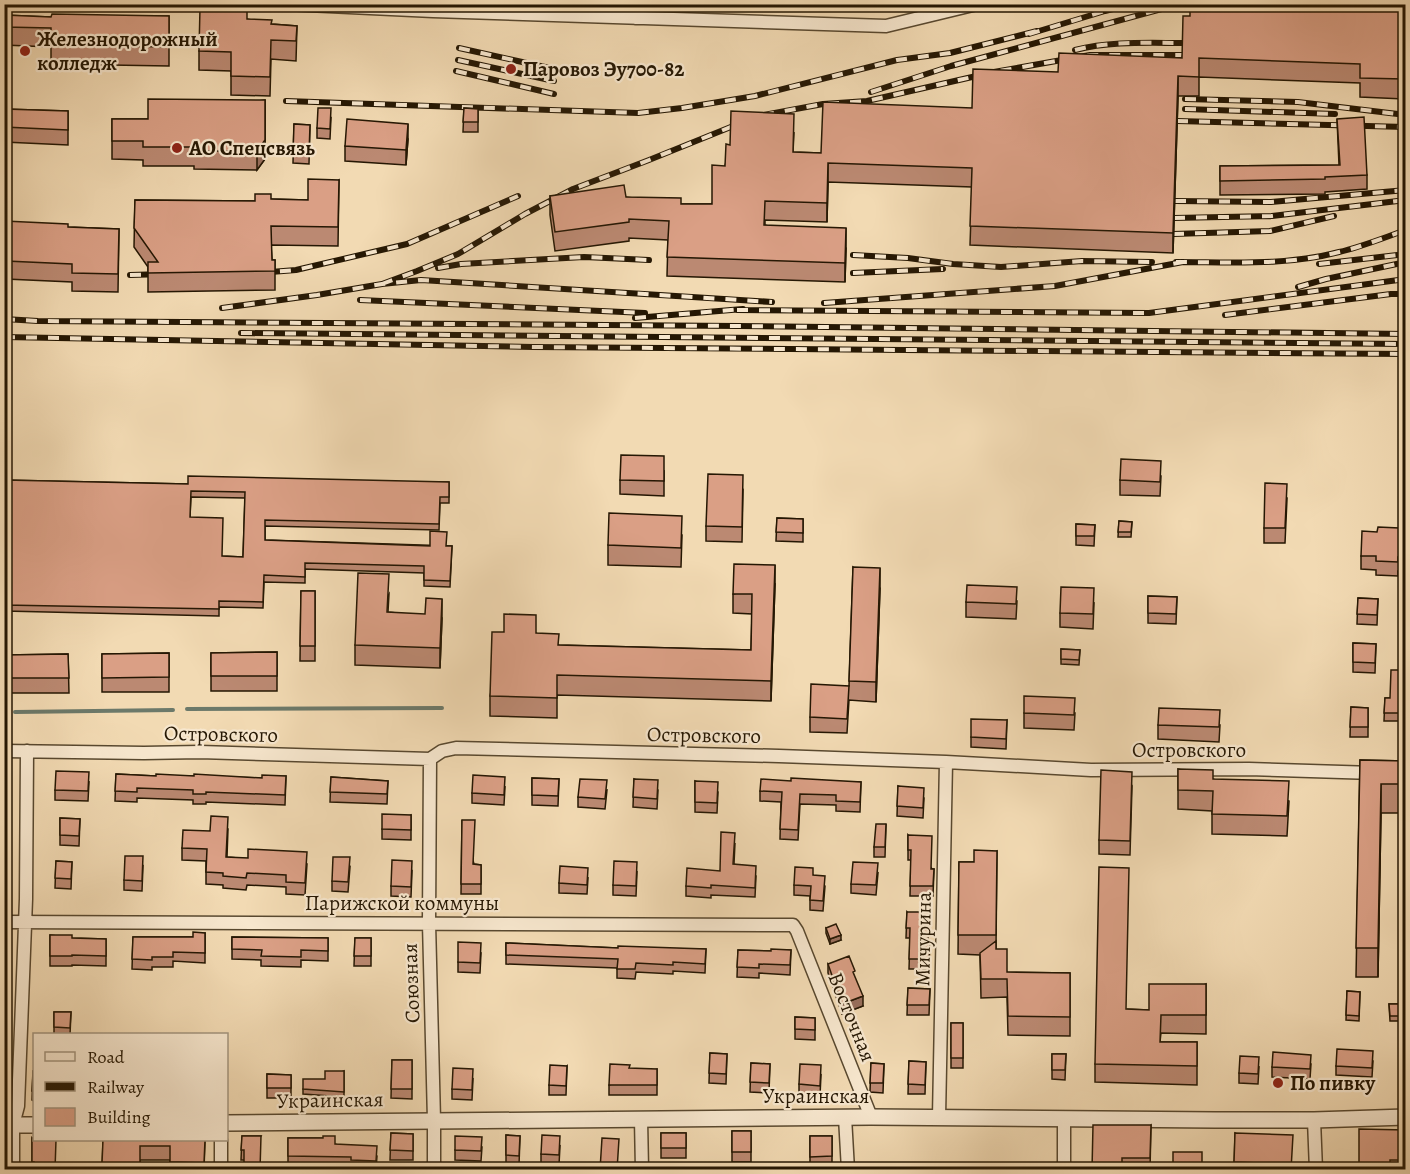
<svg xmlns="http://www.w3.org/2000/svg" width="1410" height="1174" viewBox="0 0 1410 1174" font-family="Alegreya,serif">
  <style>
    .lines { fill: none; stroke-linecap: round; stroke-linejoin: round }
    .stream { stroke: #6c796a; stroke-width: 4 }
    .minor-casing { stroke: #58482f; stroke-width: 15 }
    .tertiary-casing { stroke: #58482f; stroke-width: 18 }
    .minor { stroke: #f7e7ce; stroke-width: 12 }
    .tertiary { stroke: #f7e7ce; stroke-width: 15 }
    .rail-casing { stroke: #251703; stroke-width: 6 }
    .rail { stroke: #f7e7ce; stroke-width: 4; stroke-dasharray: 11; stroke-linecap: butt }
    .wall { fill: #bb8972; stroke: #251703; stroke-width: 1.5; fill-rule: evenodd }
    .shaded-wall { fill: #996f5d; stroke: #251703; stroke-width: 1.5 }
    .building { fill: #da9f85; stroke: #251703; stroke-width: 1.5; fill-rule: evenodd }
    .poi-dot { fill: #8f2418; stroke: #f7e7ce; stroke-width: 2 }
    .labels { text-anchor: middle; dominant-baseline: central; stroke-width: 4.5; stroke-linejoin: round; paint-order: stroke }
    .poi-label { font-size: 21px; font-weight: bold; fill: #251703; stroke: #f7e7ce; text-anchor: start }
    .street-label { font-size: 21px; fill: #251703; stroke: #f7e7ce }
  </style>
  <rect width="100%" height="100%" fill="#f2dab3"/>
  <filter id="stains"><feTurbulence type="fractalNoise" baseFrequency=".00333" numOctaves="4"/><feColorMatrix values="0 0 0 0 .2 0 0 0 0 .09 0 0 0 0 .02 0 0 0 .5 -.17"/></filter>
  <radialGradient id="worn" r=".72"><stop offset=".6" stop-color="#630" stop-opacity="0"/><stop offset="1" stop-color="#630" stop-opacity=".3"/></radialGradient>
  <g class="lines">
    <path class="stream" d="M187 709 442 708
      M15 712 173 710"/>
    <defs>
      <path id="minor" d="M286 4 433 11 886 26 977 4
        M635 18V4
        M4 751 144 753 200 752 430 759 442 751 456 748 779 756 946 762 1091 770 1249 769 1406 774
        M430 759 429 923 434 1120V1170
        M4 922 793 925 797 931 871 1117
        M845 1117 848 1170
        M939 1117 946 762
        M641 1119 642 1170
        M1064 1119V1170
        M1314 1120 1316 1170
        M221 1140V1170
        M13 1170V1125L18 1106 26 899 27 751"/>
      <path id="tertiary" d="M226 1123 871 1117 1215 1120H1314L1406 1117
        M4 1125H34"/>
    </defs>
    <use href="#minor" class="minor-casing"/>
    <use href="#tertiary" class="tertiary-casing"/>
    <use href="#minor" class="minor"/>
    <use href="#tertiary" class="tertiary"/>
    <defs>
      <path id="rail" d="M1029 34 1105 11 1132 4
        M459 48 554 69
        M1075 50C1110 41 1147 43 1183 43
        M458 60 554 81
        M1405 64H1406
        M456 71 554 94
        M1404 80H1406
        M871 92 951 66 1180 4
        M1185 99 1298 102 1406 115
        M286 101 638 113 682 108 755 96 897 60 950 53 1037 31
        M1185 109 1335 114
        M1177 121 1406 127
        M1175 201 1271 202 1406 190
        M1174 218 1272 216 1406 200
        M1173 234 1270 231 1334 216
        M853 255 908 258 953 264 1001 267 1082 261 1152 262
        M1176 262C1230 262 1286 266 1339 252 1361 247 1383 238 1406 230
        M1319 264 1406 254
        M438 268 461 264 584 257 649 260
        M258 273 296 270 407 244 518 196
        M853 273 943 269
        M130 275 165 274
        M382 284 417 271 458 254 525 214 573 189 649 160 758 116 823 104 867 101 994 72 1090 55H1183
        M1298 287 1326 279 1406 262
        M360 300 645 313
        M824 303 1055 286 1183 262
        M222 308 317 295 382 284 421 280 772 302
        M737 310 1149 313 1406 279
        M1225 315 1391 294H1406
        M635 318 743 309
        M4 319 38 321 738 326 1406 334
        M241 333 1406 344
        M4 337 533 347 1406 354"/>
    </defs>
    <use href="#rail" class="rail-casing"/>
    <use href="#rail" class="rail"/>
  </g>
  <path class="wall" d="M1406 4 1404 99 1360 97V83L1199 77V96H1178L1173 253 970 245 972 187 828 182 827 222 765 220V225L846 248 845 282 667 276 668 240 629 238V241L555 251 550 215V196L626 197 681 204H712L725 166 730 145 794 133 793 152 821 153 972 108 1058 72 1182 58 1190 16Z
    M4 15 51 17 169 16V66L51 64V47L4 45Z
    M247 19 272 24 297 26 296 61 271 59 270 96 231 95V71L199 70V51Z
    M265 100V159L257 170 194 169V166H143V160L112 159V119H148Z
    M464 108 478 109V132H463Z
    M4 109 68 111V145L4 142Z
    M331 118 330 139 317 138V128Z
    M1337 119 1367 175V189L1325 192V194L1220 195V166L1339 165Z
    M294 124 310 125 309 164 293 163Z
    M408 139 406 165 345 161V146Z
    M339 180 338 246 271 245 272 260H275V290L148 292V267L134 247 135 200 255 201 271 199 308 200Z
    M4 221 68 227 119 229 118 292 72 291V282L6 279V275L4 274Z
    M664 471V496L620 494V480Z
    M1161 476 1160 496 1120 495V480Z
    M4 480 188 484 449 482V503H440L439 530 265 526V540L452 546 450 587 424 586V573L305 569V583L264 582 263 608 219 607V616L4 611ZM191 497 245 498 243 557 222 556 190 517Z
    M743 490 742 542 706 541V526Z
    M1287 499 1285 543H1264V528Z
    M777 518 803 519V542L776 541Z
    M1119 521 1132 522 1131 537H1118Z
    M1076 524 1095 525 1094 546 1076 545Z
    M1399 533H1406V571H1398V576L1376 575V570L1361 569V556Z
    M682 535 681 567 608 565V545Z
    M853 567 880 588 876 702 849 700 847 733 810 732V717L849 686Z
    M775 584 771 701 557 695V718L490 716V696L504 632 536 633 559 645 751 650 752 614 733 613V594Z
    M301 591H315V661H300Z
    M389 594 388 612 442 618 440 668 355 665V645Z
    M1148 596 1177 597 1176 624 1148 623Z
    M1358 598 1378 599 1377 625 1357 624Z
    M1017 601 1016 619 966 617V602Z
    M1094 603 1093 629 1060 627V613Z
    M1353 643 1376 644 1375 673 1353 672Z
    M1061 649 1080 650 1079 665 1061 664Z
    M277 652V691H211V653Z
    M169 653V692H102V654Z
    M68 654 69 693H4V655Z
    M1404 678 1401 721H1384L1385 698H1390Z
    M1351 707 1368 708V737H1350Z
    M1024 713H1075L1074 730 1024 728Z
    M1007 720 1006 749 971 747V737Z
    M1158 725H1220L1219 742 1158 739Z
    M1360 760 1406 761V813H1381L1378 977H1356Z
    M1178 769 1289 801 1287 836 1212 834V811L1178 809Z
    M4 773H6V797H4Z
    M116 774 156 776H194L262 778 286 776 285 805 206 802V804H193V800L137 798V802L115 801Z
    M331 777 388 781 387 804 330 802Z
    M532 778 559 779 558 806 532 805Z
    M634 779 658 790 657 809 633 807Z
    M695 781 718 792 717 813 695 812Z
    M791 781 861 782 860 812 836 811V805L800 804 798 840 780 839 781 802 760 801V791Z
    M89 782 88 801 55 800V790Z
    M898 786 924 798 923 818 897 816Z
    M505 787 504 805 472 803V793Z
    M1132 787 1130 855 1099 854V840Z
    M607 790 605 809 578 807V797Z
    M411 815V840L382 839V829Z
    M60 818 80 819 79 846 60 845Z
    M462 820 474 864 481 865V894H461Z
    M886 824 885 857H874V847Z
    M228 829 227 857 307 864 305 895 286 894V887L247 885 246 890 223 888V885L206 884V861L182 860V848L210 831Z
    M908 835 932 869H934L933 896H910L911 860H908Z
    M735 843 734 864 756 876 755 897 711 895V898L686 896V886L720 871Z
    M997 851 996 949 1007 972 1070 973V1036L1008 1035 1007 997 981 998 980 955 958 954 959 862H974Z
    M56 861 72 862 71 889 55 888Z
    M143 866 142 891 124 890V880Z
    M350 867 348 892 332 891V881Z
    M412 871 411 897 391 896V886Z
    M637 872 636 896 613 895V885Z
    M878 873 876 895 851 893V884Z
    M813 875 825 886 823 911 810 910V896L794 895V885Z
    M588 878 587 894 559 893V883Z
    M907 912 928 941H930L929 969H909L910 938H906Z
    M826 928 841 940 830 944 826 933Z
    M205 933V963L173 961V967H152V970L132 969 133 937H193Z
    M50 935 72 938 106 939V966L72 965V966H50Z
    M232 937 328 938V961L301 960V967L261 966V960L232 959Z
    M355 938H371V966H354Z
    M506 943 618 948 706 949 705 973 673 971V974L636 972 635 979 617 978V968L506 964Z
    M738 950 771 951 791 950 790 975 759 973V978L737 977Z
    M481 953 480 973 458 972V962Z
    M828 964 863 1006 842 1014 828 973Z
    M4 977H7V1000H4Z
    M1206 984V1034L1161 1033 1160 1042H1197V1085L1095 1082V1064L1127 1009 1149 1010Z
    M908 988 930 989 929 1015H907Z
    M1347 991 1360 992 1359 1021 1346 1020Z
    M1389 1004H1406V1021H1390Z
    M54 1012H71L70 1035H54Z
    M795 1017 815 1018V1040L795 1039Z
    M951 1023H963V1068H951Z
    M710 1053 727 1054 726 1084 709 1083Z
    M1052 1054H1066L1065 1080 1052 1079Z
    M392 1060H412V1099L391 1098Z
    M909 1061 926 1062 925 1094H908Z
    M1373 1061 1372 1077 1336 1075V1066Z
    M751 1063 770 1064 769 1093 750 1092Z
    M871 1063 884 1064 883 1093 870 1092Z
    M1311 1064 1310 1079 1272 1077V1067Z
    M567 1066 566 1095H549V1085Z
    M1259 1067 1258 1084 1239 1083V1073Z
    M4 1069H6V1100H4Z
    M657 1069V1095H609V1085Z
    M33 1071H34V1101L32 1100Z
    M344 1071V1097L303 1094V1089Z
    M267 1074 291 1075V1098H267Z
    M821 1075 820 1096 799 1094V1084Z
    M473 1079 472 1100 452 1099V1089Z
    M1151 1125 1150 1170H1092Z
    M1406 1130V1170H1359Z
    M732 1131H751V1162H732Z
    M391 1133 413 1134V1160H390Z
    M661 1133H686V1158H661Z
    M1235 1133 1292 1170H1234Z
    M506 1135 520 1136 519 1166 506 1165Z
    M242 1136H261L244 1160H241Z
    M810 1136H832V1166L810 1167Z
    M32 1138 55 1170H32Z
    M288 1138H323L335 1144 377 1156 376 1170H351V1167L288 1166Z
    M103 1140H205L204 1170H170V1160H140V1170H102Z
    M560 1146 559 1165 541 1164V1154Z
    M482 1147 481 1161 455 1160V1150Z"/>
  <path class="shaded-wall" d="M1406 32V51L1404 99V79Z
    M1178 76V96L1173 253V233Z
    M265 100V159L257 170V151Z
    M408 124V139L406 165V150Z
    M828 163V182L827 222V203Z
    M846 228V248L845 282V263Z
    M775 565V584L771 701V681Z
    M880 568V588L876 702V682Z
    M442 599V618L440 668V648Z
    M1381 784V813L1378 977V948Z
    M841 935V940L830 944V939Z
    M863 996V1006L842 1014V1004Z"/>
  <path class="building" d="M1190 4H1406L1404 79 1360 78V64L1199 58V77L1178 76 1173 233 970 226 972 168 828 163 827 203 765 201 764 225 846 228 845 263 667 257 669 221 629 219V222L555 232 550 196 624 185 626 197 681 198V204H712V165L725 166 726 144 730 145 731 111 794 114 793 152 821 153 823 102 972 108 973 69 1058 72 1059 53 1182 58 1183 16H1190Z
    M200 8 247 9V19L272 20 271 24 297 26 296 41 271 40 270 77 231 76V52L199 51Z
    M52 14 169 16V47L51 45V28L4 27V15L51 17Z
    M148 99 265 100V140L257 151H194V147H143V141H112V119H148Z
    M318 108H331L330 129 317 128Z
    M464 108 478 109V122H463Z
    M4 109 68 111V130L4 127Z
    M1364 117 1367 175 1325 177V179L1220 181V166L1340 165 1337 119Z
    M347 119 408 124 406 150 345 146Z
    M294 124 310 125 309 154 293 153Z
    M308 179 339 180 338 227 271 226 272 260H275V271L148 273V262H158L134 228 135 200 255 201V194H271V199L308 200Z
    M4 221 68 224V227L119 229 118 274 72 273V264L6 261 7 257H4Z
    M621 455 664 456V481L620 480Z
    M1121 459 1161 461 1160 482 1120 480Z
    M708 474 743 475 742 527 706 526Z
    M188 476 449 482V497H440L439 524 265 520V540L430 546V531L447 532 446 546H452L450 581 424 580V566L305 563V577L264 575 263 602 219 601V609L4 605V480L188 484ZM191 491 245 492 243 557 222 556 223 518 190 517Z
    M1265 483 1287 484 1285 528H1264Z
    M609 513 682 516 681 548 608 545Z
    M777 518 803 519V533L776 532Z
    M1119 521 1132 522 1131 532H1118Z
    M1076 524 1095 525 1094 536H1076Z
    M1378 527 1399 528V533H1406V557H1398V562L1376 561V556H1361L1362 531 1377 532Z
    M734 564 775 565 771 681 557 675V698L490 696 492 632H504V614L536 615V633L559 634 558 645 751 650 752 594H733Z
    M853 567 880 568 876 682 849 681Z
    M358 573 389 574 387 612 425 614 426 598 442 599 440 648 355 645Z
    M967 585 1017 587 1016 604 966 602Z
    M1061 587 1094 588 1093 614 1060 613Z
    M301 591H315V646H300Z
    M1148 596 1177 597 1176 614 1148 613Z
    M1358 598 1378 599 1377 615 1357 614Z
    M1353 643 1376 644 1375 663 1353 662Z
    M1061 649 1080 650 1079 660 1061 659Z
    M277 652V676H211V653Z
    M169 653V677L102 678V654Z
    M68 654 69 678H4V655Z
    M1391 670H1404L1401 713H1384L1385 698H1390Z
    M811 684 849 686 847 719 810 717Z
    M1024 696 1075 698 1074 715 1024 713Z
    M1351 707 1368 708V727H1350Z
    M1159 708 1220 710 1219 727 1158 725Z
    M971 719 1007 720 1006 739 971 737Z
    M1360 760 1406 761V784H1381L1378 948H1356Z
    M1178 769 1213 770V779L1289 781 1287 816 1212 814 1213 791 1178 790Z
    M1101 770 1132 772 1130 841 1099 840Z
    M56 771 89 772 88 791 55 790Z
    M4 773H6V787H4Z
    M116 774 156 776V774L194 776V774L262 778V775L286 776 285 795 206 792V794H193V790L137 788V792L115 791Z
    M473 775 505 777 504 795 472 793Z
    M331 777 388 781 387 794 330 792Z
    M532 778 559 779 558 796 532 795Z
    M791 778 861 782 860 802 836 801V795L800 794 798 830 780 829 782 792 760 791 761 779 791 781Z
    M580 779 607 780 605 799 578 797Z
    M634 779 658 780 657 799 633 797Z
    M695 781 718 782 717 803 695 802Z
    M898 786 924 788 923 808 897 806Z
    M382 814 411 815V830L382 829Z
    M211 816 228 817 226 857 248 858V849L307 852 305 883 286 882V875L247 873 246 878 223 876V873L206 872 207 849 182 848 183 830 210 831Z
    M60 818 80 819 79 836 60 835Z
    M462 820H475L473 864 481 865V884H461Z
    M876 824H886L885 847H874Z
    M721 832 735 833 733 864 756 866 755 888 711 885V888L686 886 687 868 720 871Z
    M908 835 932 836 931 869H934L933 886H910L911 850H908Z
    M974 850 997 851 996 935H958L959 862H974Z
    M125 856H143L142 881 124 880Z
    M333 857H350L348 882 332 881Z
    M392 860 412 861 411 887 391 886Z
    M56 861 72 862 71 879 55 878Z
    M614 861 637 862 636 886 613 885Z
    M853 862 878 863 876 885 851 884Z
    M560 866 588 868 587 885 559 883Z
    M795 867 813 868V875L825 876 823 901 810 900 811 886 794 885Z
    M1099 867 1129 868 1126 1009 1149 1010V984H1206V1015H1161L1160 1042H1197V1066L1095 1064Z
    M907 912H929L928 941H930L929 959H909L910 928H906Z
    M836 924 841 935 830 939 826 928Z
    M193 932 205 933V953L173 952V957H152V960L132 959 133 937H193Z
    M50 935H72V938L106 939V956L72 955V956H50Z
    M232 937 328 938V951L301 950V957L261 956 262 950 232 949Z
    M355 938H371V956H354Z
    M996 941V949H1007V972L1070 973V1017L1008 1016 1007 979H981L980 953Z
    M458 942 481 943 480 963 458 962Z
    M506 943 618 948V946L706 949 705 964 673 962V965L636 963 635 969H617L618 959 506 955Z
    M771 949 791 950 790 965 759 964V968L737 967 738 950 771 951Z
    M849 956 855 971 853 972 863 996 842 1004 828 964Z
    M4 977H7V990H4Z
    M908 988 930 989 929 1005H907Z
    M1347 991 1360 992 1359 1016 1346 1015Z
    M1389 1004H1406V1016H1390Z
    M54 1012H71L70 1028 54 1027Z
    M795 1017 815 1018V1030L795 1029Z
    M951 1023H963V1058H951Z
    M1337 1049 1373 1051 1372 1068 1336 1066Z
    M1273 1052 1311 1055 1310 1069 1272 1067Z
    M710 1053 727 1054 726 1074 709 1073Z
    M1052 1054H1066L1065 1070H1052Z
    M1240 1056 1259 1057 1258 1074 1239 1073Z
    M392 1060H412V1089H391Z
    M909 1061 926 1062 925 1085 908 1084Z
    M751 1063 770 1064 769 1083 750 1082Z
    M871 1063 884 1064 883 1083H870Z
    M610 1064 630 1065 629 1068 657 1069V1085H609Z
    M800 1064 821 1065 820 1086 799 1084Z
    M550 1065 567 1066 566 1086 549 1085Z
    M453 1068 473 1069 472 1090 452 1089Z
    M4 1069H6V1090H4Z
    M33 1071H34V1091H32Z
    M325 1071H344V1092L303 1089V1079H325Z
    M267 1074 291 1075V1088H267Z
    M1093 1125H1151L1150 1158H1122V1170H1092Z
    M1359 1129 1406 1130V1160H1390V1170H1359Z
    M732 1131H751V1152H732Z
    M391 1133 413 1134V1151L390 1150Z
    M661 1133H686V1148H661Z
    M1235 1133 1293 1135 1291 1170H1259L1260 1163 1234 1162Z
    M506 1135 520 1136 519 1156 506 1155Z
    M542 1135 560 1136 559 1155 541 1154Z
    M242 1136H261L260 1170H244V1150H241Z
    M323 1136H335V1144L377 1146 376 1161 351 1160V1157L288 1156V1138H323Z
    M455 1136 482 1137 481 1151 455 1150Z
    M810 1136H832V1156L810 1157Z
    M32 1138H34V1140H56L55 1170H34V1162H32Z
    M602 1138 619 1139 617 1170H600Z
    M103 1140H205L204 1163 170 1162V1146H140V1170H105V1163H102Z
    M1173 1152H1202V1170H1173Z
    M973 1166 1004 1167V1170H973Z"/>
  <g class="poi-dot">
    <circle cx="25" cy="51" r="6"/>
    <circle cx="511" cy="69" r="6"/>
    <circle cx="177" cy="148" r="6"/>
    <circle cx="1278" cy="1083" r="6"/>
  </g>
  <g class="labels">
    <g class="poi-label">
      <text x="37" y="39">Железнодорожный<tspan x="37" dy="24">колледж</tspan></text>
      <text x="523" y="69">Паровоз Эу700-82</text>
      <text x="189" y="148">АО Спецсвязь</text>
      <text x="1290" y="1083">По пивку</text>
    </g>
    <g class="street-label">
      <text transform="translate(221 734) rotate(1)">Островского</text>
      <text transform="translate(704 735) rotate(1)">Островского</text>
      <text x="1189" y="750">Островского</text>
      <text x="402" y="903">Парижской коммуны</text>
      <text transform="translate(923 939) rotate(-89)">Мичурина</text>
      <text transform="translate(411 983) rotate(-92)">Союзная</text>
      <text transform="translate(852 1017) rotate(68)">Восточная</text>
      <text x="816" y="1096">Украинская</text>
      <text transform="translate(330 1100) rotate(-1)">Украинская</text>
    </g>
  </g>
  <rect width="1410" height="1174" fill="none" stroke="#f2dab3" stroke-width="24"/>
  <rect x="6" y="6" width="1398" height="1162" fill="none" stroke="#251703" stroke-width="3"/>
  <rect x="12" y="12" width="1386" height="1150" fill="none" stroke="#251703" stroke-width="1.5"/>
  <rect x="33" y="1033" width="195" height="108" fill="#f7e7ce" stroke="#a3947d" stroke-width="1.5"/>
  <rect x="45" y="1052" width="30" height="9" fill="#f7e7ce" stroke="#a3947d" stroke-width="1.5"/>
  <text x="87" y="1063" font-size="18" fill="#251703">Road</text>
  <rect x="45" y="1082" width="30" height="9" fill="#251703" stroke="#a3947d" stroke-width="1.5"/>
  <text x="87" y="1093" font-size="18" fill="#251703">Railway</text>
  <rect x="45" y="1108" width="30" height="18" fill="#da9f85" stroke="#a3947d" stroke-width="1.5"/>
  <text x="87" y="1123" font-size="18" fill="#251703">Building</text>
  <rect width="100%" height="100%" filter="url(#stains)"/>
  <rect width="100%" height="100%" fill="url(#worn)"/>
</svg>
